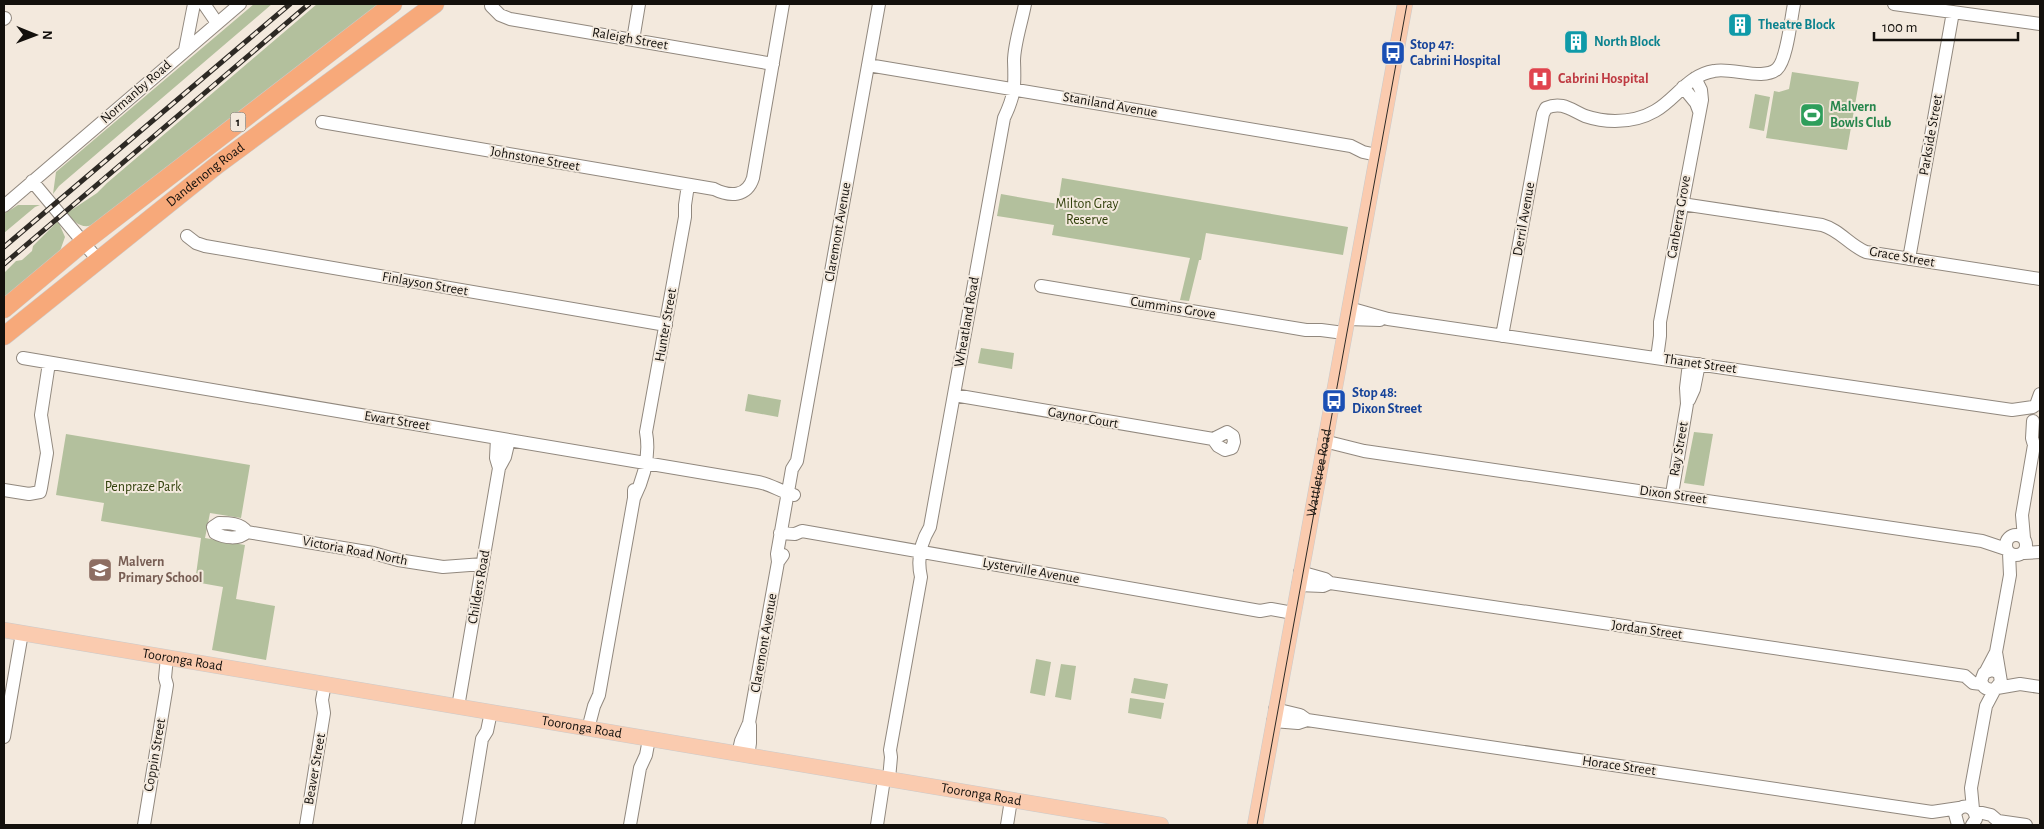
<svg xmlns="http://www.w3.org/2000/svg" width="2044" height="829" viewBox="0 0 2044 829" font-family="'Alegreya Sans',sans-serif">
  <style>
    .green { fill: #b3c09d }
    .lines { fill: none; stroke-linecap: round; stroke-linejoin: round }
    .minor-casing { stroke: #91887e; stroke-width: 14 }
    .major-casing { stroke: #cbcaca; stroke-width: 16 }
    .highway-casing { stroke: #cbcaca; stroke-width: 19 }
    .minor { stroke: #fff; stroke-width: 12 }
    .major { stroke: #facbaf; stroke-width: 15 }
    .highway { stroke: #f7a97a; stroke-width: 18 }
    .tram { stroke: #2d2924; stroke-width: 1 }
    .rail-casing { stroke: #2d2924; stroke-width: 5 }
    .rail { stroke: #f3e9dd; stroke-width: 3; stroke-dasharray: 9; stroke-linecap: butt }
    .labels { text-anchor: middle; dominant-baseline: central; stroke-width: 4; stroke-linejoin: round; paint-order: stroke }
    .shield { fill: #f3e9dd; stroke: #56514b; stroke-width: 1 }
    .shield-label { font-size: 12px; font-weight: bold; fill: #13100c }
    .culture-label { font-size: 14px; font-weight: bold; fill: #0d838f; stroke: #f3e9dd; text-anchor: start }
    .street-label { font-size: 14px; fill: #13100c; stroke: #f3e9dd }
    .transit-label { font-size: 14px; font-weight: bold; fill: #164399; stroke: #f3e9dd; text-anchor: start }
    .health-label { font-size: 14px; font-weight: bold; fill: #be3a42; stroke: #f3e9dd; text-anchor: start }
    .leisure-label { font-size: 14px; font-weight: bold; fill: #27864d; stroke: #f3e9dd; text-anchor: start }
    .park-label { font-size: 14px; fill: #31400b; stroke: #f3e9dd }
    .education-label { font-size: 14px; font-weight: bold; fill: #785e54; stroke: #f3e9dd; text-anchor: start }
  </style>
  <rect width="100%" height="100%" fill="#f3e9dd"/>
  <path class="green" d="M254 4H272L59 186 53 194 56 172Z
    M317 4H381L93 225C81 229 74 222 67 213L97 193 107 183Z
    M1792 72 1859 82 1847 150 1766 138 1774 91 1779 92 1789 89Z
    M1755 94 1770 97 1764 131 1749 128Z
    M1062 178 1348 227 1343 255 1206 233 1201 260H1199L1189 301 1180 300 1190 258 1052 235 1054 225 997 216 1001 194 1058 204Z
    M18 205H40L35 207 4 233V214Z
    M58 221 65 237 60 251 4 298V273L16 261 22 260 32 251 33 246Z
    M981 348 1014 353 1012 369 978 363Z
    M748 394 781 400 778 417 745 411Z
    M1694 432 1713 434 1704 486 1684 483Z
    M66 434 250 465 241 518 210 513 205 538 245 545 236 599 275 606 266 660 212 650 223 587 195 582 201 538 101 521 104 503 56 495Z
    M1036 659 1051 662 1045 696 1030 693Z
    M1061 664 1076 666 1071 700 1055 697Z
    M1134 678 1168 684 1165 699 1131 693Z
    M1130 698 1164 703 1161 719 1128 713Z"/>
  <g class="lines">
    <defs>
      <path id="minor" d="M204 4 217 23
        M1894 4 2040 24
        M491 6 500 15 510 19 773 64
        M4 19 5 18
        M633 40 639 4
        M185 50 194 4
        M868 65 1351 146 1363 152 1377 155
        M1683 87 1696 103 1699 111
        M322 122 714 189C730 197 747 197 753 178L783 4
        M32 181 98 260
        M1682 204 1822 225C1840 230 1849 245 1866 252L2040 279
        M4 206 240 4
        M187 236 196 243 205 246 666 325
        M1909 259 1953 12
        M1041 286 1306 330H1321L1344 333
        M1349 308 1388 319 1929 398 2012 410 2033 407
        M1347 319 1380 320
        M1502 336 1543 114 1546 108C1562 101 1571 110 1585 116 1594 119 1605 121 1615 121 1629 121 1643 118 1655 111 1676 99 1688 75 1714 71 1731 67 1764 81 1777 69 1787 60 1791 18 1794 4
        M23 358 758 482C771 484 781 492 794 495
        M1657 358 1660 336V322L1702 100 1701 90 1695 78
        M954 395 1213 439 1227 432 1233 436 1234 442 1232 448 1225 450 1218 446 1213 439
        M1689 400 1694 389 1699 364
        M2036 405 2040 394
        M497 438 496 458 499 468
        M1324 441 1364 451 1982 541 2006 549
        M4 490 29 494 40 492 41 488 47 453 41 415 49 363
        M1672 494 1687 404 1686 388 1689 363
        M634 498C644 478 650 454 646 432L685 217V205L688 185
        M247 532C239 540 224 538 215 533L213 527 219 523C228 523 241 523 247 532L373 553 398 560 443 567 483 564
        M780 533 795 534 802 531 1260 611 1271 609 1293 613
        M2006 545a10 10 0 1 1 20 0a10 10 0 1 1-20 0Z
        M2024 538 2022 515 2034 445 2032 438 2033 421
        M2024 553 2040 552
        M778 562 777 554 792 469 797 461 879 4
        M1300 572 1325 579 1330 583 1965 676 1973 683 1982 684
        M1298 585 1323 586 1330 583
        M1996 652 2001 682 1995 689C1988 691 1983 688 1981 681L1984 673 1992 670 1998 672
        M1986 671 1996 652 2010 575 2009 553
        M1997 688 2020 684 2040 687
        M458 707 499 468 505 457 509 440
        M1275 709 1300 715 1307 720 1932 812 1959 808
        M1273 721 1298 723 1307 720
        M588 729 594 706 599 695 634 498V490
        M4 737 22 633
        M738 754 741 741 749 723 778 562 783 555
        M748 756 750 743V725
        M889 779 891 757 890 750 921 577C917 560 921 542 930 527L1004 118C1015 95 1015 86 1014 61 1014 44 1022 21 1025 4
        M1973 809 1971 788 1986 706 1995 689
        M1974 811 1991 815 1998 821 2026 825
        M144 825 167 685 165 678 167 657
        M306 825 324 713 322 700 325 684
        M468 825 482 739 487 731 491 712
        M630 825 640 768 646 755 649 739
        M877 825 884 779
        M1007 825 1011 800
        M1958 825 1955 814C1961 802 1975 805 1976 819L1972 825"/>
      <g id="major">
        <path id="s1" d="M4 630 1161 825"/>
        <path id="s2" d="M1255 825 1405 4"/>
      </g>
      <g id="highway">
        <path d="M4 309 84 242 393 4"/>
        <path id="s3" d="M4 336 217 165 435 4"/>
      </g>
    </defs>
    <use href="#minor" class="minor-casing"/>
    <use href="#major" class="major-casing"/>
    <use href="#highway" class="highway-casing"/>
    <use href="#minor" class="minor"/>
    <use href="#major" class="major"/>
    <use href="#highway" class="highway"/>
    <path class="tram" d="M1257 825 1407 4"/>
    <defs>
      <path id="rail" d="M4 247 290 4
        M4 264 309 4"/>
    </defs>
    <use href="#rail" class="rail-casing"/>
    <use href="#rail" class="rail"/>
  </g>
  <defs>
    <symbol id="building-square" viewBox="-11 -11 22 22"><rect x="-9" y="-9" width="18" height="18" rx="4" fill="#0f9aa8" stroke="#f3e9dd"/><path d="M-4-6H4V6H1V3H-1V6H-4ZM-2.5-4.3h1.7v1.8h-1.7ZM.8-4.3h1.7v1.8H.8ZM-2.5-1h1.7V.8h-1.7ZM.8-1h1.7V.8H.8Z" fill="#fff"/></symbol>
    <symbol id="bus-square" viewBox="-11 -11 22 22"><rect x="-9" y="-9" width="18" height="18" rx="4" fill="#1a4fb4" stroke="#f3e9dd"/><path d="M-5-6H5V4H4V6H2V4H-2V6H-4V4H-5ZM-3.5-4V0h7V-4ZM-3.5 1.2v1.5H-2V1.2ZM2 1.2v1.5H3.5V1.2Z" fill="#fff"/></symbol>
    <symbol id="hospital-square" viewBox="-11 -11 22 22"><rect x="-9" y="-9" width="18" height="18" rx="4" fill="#e0444e" stroke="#f3e9dd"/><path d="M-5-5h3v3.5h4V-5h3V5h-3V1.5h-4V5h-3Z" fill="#fff"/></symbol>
    <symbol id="stadium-square" viewBox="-11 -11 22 22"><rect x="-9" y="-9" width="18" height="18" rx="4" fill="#2e9e5b" stroke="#f3e9dd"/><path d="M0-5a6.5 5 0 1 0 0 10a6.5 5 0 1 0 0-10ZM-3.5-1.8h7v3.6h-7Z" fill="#fff"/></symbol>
    <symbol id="school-square" viewBox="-11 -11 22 22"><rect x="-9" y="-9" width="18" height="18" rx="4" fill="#8d6e63" stroke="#f3e9dd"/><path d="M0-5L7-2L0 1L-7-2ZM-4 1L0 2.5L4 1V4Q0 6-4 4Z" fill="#fff"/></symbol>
  </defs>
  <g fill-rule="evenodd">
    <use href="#building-square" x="1726" y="11" width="28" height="28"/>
    <use href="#building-square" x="1562" y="28" width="28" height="28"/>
    <use href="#bus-square" x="1379" y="39" width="28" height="28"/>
    <use href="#hospital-square" x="1526" y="65" width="28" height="28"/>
    <use href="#stadium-square" x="1798" y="101" width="28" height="28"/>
    <use href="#bus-square" x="1320" y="387" width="28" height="28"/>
    <use href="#school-square" x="86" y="556" width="28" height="28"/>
  </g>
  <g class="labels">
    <rect class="shield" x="230.5" y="112.5" width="15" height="19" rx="4"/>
    <g class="shield-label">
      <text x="238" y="122">1</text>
    </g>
    <g class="culture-label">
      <text x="1758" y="25">Theatre Block</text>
      <text x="1594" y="42">North Block</text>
    </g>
    <g class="street-label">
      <text transform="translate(630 39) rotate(10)">Raleigh Street</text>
      <text transform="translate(136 92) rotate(-41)">Normanby Road</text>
      <text transform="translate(1110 105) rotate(10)">Staniland Avenue</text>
      <text transform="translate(1931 135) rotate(-80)">Parkside Street</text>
      <text transform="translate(535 159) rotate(10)">Johnstone Street</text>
      <text stroke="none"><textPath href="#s3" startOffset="258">Dandenong Road</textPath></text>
      <text transform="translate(1679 217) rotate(-80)">Canberra Grove</text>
      <text transform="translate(1524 219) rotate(-80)">Derril Avenue</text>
      <text transform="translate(838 232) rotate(-80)">Claremont Avenue</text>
      <text transform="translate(1902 257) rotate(10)">Grace Street</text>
      <text transform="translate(425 284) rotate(10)">Finlayson Street</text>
      <text transform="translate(1173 308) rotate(9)">Cummins Grove</text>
      <text transform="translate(967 322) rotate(-80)">Wheatland Road</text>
      <text transform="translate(666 325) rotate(-80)">Hunter Street</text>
      <text transform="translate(1700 364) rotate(8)">Thanet Street</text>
      <text transform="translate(1083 418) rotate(10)">Gaynor Court</text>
      <text transform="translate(397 421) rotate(9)">Ewart Street</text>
      <text transform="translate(1679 449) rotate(-80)">Ray Street</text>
      <text stroke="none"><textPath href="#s2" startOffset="358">Wattletree Road</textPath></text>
      <text transform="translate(1673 495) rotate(8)">Dixon Street</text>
      <text transform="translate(355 551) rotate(11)">Victoria Road North</text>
      <text transform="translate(1031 571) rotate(10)">Lysterville Avenue</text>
      <text transform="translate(479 587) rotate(-80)">Childers Road</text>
      <text transform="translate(1647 630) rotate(8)">Jordan Street</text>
      <text transform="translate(764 643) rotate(-80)">Claremont Avenue</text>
      <text stroke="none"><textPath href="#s1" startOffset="181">Tooronga Road</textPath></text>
      <text stroke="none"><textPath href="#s1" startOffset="586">Tooronga Road</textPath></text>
      <text transform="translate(155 755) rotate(-80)">Coppin Street</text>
      <text transform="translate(1619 766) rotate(8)">Horace Street</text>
      <text transform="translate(315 769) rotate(-80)">Beaver Street</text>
      <text stroke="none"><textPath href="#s1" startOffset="991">Tooronga Road</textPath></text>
    </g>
    <g class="transit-label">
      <text x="1410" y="45">Stop 47:<tspan x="1410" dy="16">Cabrini Hospital</tspan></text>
      <text x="1352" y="393">Stop 48:<tspan x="1352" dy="16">Dixon Street</tspan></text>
    </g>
    <g class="health-label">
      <text x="1558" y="79">Cabrini Hospital</text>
    </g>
    <g class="leisure-label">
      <text x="1830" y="107">Malvern<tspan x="1830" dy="16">Bowls Club</tspan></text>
    </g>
    <g class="park-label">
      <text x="1087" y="204">Milton Gray<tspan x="1087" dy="16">Reserve</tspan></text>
      <text x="143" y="487">Penpraze Park</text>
    </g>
    <g class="education-label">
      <text x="118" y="562">Malvern<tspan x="118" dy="16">Primary School</tspan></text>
    </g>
  </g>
  <rect width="2044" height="829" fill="none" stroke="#13100c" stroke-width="10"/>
  <g transform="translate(35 35) rotate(91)" stroke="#f3e9dd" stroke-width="4" paint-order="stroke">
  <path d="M0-4L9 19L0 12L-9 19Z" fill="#13100c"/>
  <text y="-8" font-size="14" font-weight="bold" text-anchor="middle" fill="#13100c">N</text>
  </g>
  <path d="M1874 32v8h144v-8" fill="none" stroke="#13100c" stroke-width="2.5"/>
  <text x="1882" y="32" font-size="15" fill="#13100c" stroke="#f3e9dd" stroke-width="4" paint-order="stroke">100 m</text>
</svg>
